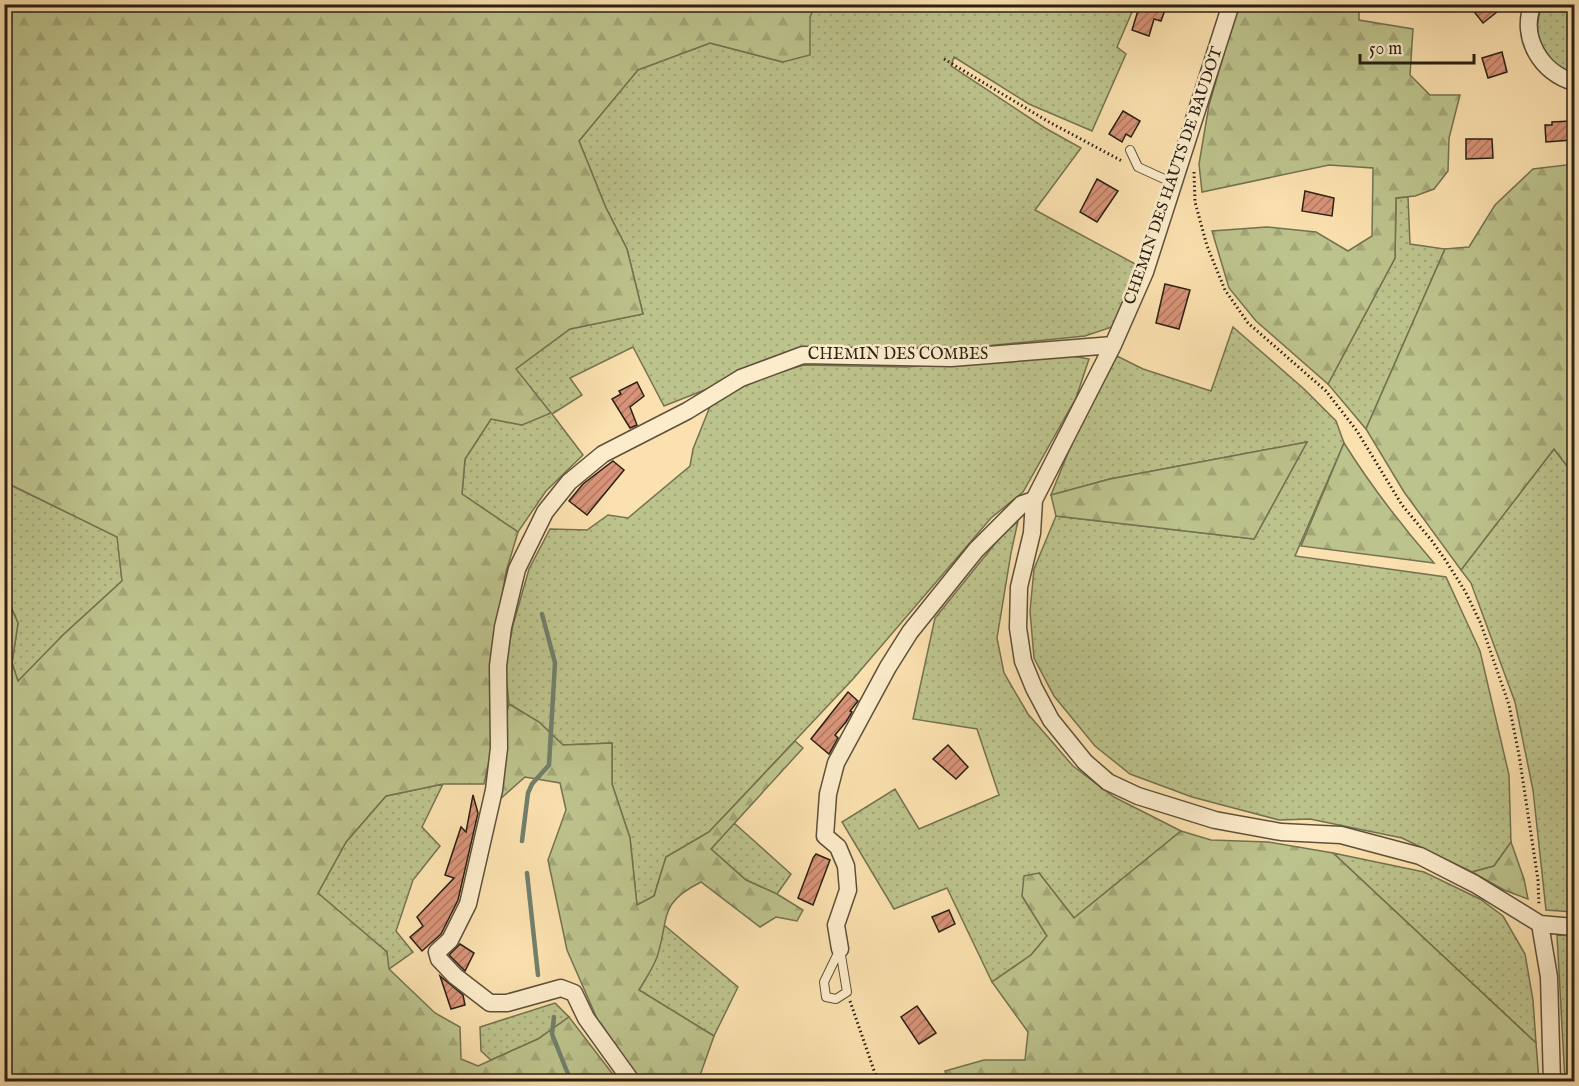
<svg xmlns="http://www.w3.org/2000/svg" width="1579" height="1086" viewBox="0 0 1579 1086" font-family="'IM FELL English',serif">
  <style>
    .grass { fill: url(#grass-dots); stroke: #747250; stroke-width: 1.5 }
    .forest { fill: url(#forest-firs); stroke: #747250; stroke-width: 1.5 }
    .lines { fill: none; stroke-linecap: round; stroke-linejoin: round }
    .stream { stroke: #717f6b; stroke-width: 4.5 }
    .building { fill: url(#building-hatch); stroke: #2a2014; stroke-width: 1.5 }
    .lane-casing { stroke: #5e503b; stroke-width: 10 }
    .street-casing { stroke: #5e503b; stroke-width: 19 }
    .path { stroke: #2a2014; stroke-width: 3; stroke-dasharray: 1.5 3; stroke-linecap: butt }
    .lane { stroke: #fceccb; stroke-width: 8 }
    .street { stroke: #fceccb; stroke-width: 16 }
    .labels { text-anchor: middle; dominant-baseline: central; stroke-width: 5; stroke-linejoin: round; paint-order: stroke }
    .street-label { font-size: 16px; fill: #2a2014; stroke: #fceccb }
  </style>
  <defs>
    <pattern id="grass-dots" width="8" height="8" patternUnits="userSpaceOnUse" patternTransform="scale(1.5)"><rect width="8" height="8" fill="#bdc38c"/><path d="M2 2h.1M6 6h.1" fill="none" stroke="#a3a778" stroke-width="1.8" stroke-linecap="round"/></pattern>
    <pattern id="forest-firs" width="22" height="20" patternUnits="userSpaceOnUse" patternTransform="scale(1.5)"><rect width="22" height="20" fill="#bdc38c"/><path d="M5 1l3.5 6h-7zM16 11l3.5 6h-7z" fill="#a3a778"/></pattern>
    <pattern id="building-hatch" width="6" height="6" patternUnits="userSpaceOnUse" patternTransform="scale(1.5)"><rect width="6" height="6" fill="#d89378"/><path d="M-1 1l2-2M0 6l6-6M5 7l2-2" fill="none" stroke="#af7861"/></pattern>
  </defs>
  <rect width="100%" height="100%" fill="#fbe1af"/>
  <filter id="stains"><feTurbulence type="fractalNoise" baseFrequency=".00333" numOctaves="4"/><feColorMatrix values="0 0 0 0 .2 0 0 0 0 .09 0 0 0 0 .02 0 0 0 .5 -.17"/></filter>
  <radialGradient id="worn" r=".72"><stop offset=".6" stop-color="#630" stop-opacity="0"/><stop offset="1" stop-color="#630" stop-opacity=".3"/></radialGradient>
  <path class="grass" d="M815 5H1135L1117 47 1126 54 1092 131 1029 104 954 57 951 66 1045 128 1081 148 1035 210 1139 266 1112 327 1085 336 977 347 811 348 664 406 633 347 570 378 582 395 552 414 583 455 546 491 518 532 462 494 465 459 491 419 522 425 515 369 570 329 643 314 627 249 606 208 579 141 637 70 710 43 782 62 810 17Z
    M1542 5H1574V74C1542 59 1530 39 1542 5Z
    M1408 197 1410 244 1445 249 1366 429 1328 384 1395 258 1396 198Z
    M1233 327 1303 388 1336 421 1344 443 1295 556 1446 577 1480 651 1509 775 1511 842 1494 866 1472 872 1402 838 1310 819 1279 820 1192 797 1130 774 1095 746 1054 696 1034 658 1030 611 1034 569 1056 516 1254 539 1307 442 1110 479 1051 495 1072 443 1117 356 1143 369 1211 391Z
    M1073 356 1089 359 1076 398 1023 492 991 518 853 679 709 832 666 857 654 896 637 906 630 838 612 784V743L563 745 539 722 509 704 505 665 513 625 529 569 550 529 587 530 608 515 628 518 690 466 693 449 711 404 746 382 804 365 906 367Z
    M1554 449 1574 475V912L1546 910 1533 790 1515 702 1471 583 1461 570Z
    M4 482 118 537 122 581 63 635 18 682 12 663 18 623 5 592Z
    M1018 521 1011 553 997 638 1004 673 1028 714 1073 766 1114 797 1181 831 1074 918 1039 873 1022 896 1047 936 1031 955 992 982 947 888 894 909 842 822 895 789 919 829 999 795 977 729 913 719 935 618 1002 535Z
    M443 784 422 827 440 846 413 880 396 931 413 952 389 969 318 893 346 842 386 796Z
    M734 823 791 874 777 894 746 880 711 849Z
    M1333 853 1424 872 1480 899 1503 916 1525 954 1533 1000 1536 1043Z
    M664 925 738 987 714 1036 639 990 656 958Z
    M1557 935 1574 936V1081H1565Z
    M555 1003 569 1017 538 1039 491 1060 481 1051 480 1027Z"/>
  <path class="forest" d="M5 5H815L810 17V55L783 62 710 43 638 70 579 141 606 208 627 249 643 314 570 329 516 369 551 413 522 425 491 419 465 459 462 494 518 532 506 572 490 667 492 749 484 784H443L386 796 346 842 318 893 387 952 389 969 435 1013 460 1027 461 1059 478 1066 538 1039 569 1017 618 1081H5L4 592 18 623 12 663 18 681 63 635 122 581 117 537 5 482Z
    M1238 5H1359V20L1413 29 1410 75 1430 95H1460L1449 138 1448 171 1434 189 1415 196 1396 198 1395 258 1328 384 1256 321 1229 288 1212 231 1267 227 1316 232 1348 251 1372 236 1373 168 1329 165 1202 192 1199 164 1209 105Z
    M1574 164V475L1554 449 1461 570 1404 492 1366 429 1445 249 1469 247 1495 205 1533 169Z
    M1307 442 1254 539 1056 516 1051 495 1110 479Z
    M1344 443C1371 486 1401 525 1434 563L1301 546Z
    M509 704 539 722 563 745 612 743V784L630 838 637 905 654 896 666 857 709 832 795 741 803 748 711 849 746 880 777 894 803 910 797 921 776 917 760 927 701 882C657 904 670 918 657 957 653 968 645 980 639 990L714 1036 698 1081H639L598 1021 567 950 548 860 566 810 560 783 525 777 498 801 506 716Z
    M1181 831 1211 840 1268 842 1333 853 1536 1043 1539 1081 1051 1082 1047 1074 981 1081H948L945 1071 984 1060H1025L1028 1032 992 982 1031 955 1047 936 1022 896 1024 876 1039 873 1074 918Z
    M1511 842 1524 879 1528 899 1504 890 1472 872 1494 866Z"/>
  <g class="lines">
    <path class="stream" d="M522 841 528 793 532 784 549 765 555 663 542 614
      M527 873 538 975
      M554 1017 552 1034 568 1074 576 1082"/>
  </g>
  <path class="building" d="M1140 4H1150L1165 10 1161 21 1154 19 1149 36 1132 30Z
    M1468 4H1507L1483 23Z
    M1502 52 1507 72 1488 78 1482 58Z
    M1123 111 1140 121 1131 137 1126 134 1122 142 1109 134Z
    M1571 121 1572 140 1546 142 1545 125H1552V122Z
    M1466 139H1492L1493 158 1466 159Z
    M1097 179 1118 191 1097 222 1080 212Z
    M1305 191 1334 198 1332 216 1302 211Z
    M1165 284 1190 290 1179 329 1156 323Z
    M637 382 644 396 630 407 637 425 630 428 612 399 621 394 619 391Z
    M613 461 624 470 587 515 569 501 583 484Z
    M848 692 858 701 850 711 852 712 846 722 835 735 838 738 829 754 811 739Z
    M948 745 968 767 956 779 933 759Z
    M473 795 478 813 458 900 441 934 422 951 410 937 423 926 417 917 454 878 445 875 461 827 466 832Z
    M816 854 830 860 813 905 798 898 813 858Z
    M949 910 955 924 939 932 932 917Z
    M460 944 474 953 465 971 449 955Z
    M440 976 463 995 465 1005 451 1009Z
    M917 1006 936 1033 919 1044 901 1017Z"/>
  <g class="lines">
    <defs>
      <path id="lane" d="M1130 150 1138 167 1173 183
        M840 949 847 992 836 999 826 997 824 982Z"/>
      <path id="street" d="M1231 4 1145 272 1113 345 1034 500 1032 533 1019 587 1018 628 1023 661 1034 688 1051 720 1085 762 1108 782 1138 796 1215 820 1281 832 1341 835 1420 856 1475 884 1540 924 1574 927
        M1533 4C1519 37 1542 74 1574 82
        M1540 924 1549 977 1552 1082
        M840 949 836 925 848 890 846 866 838 847 825 836 828 794 836 763 888 667 910 632 976 550 1022 504 1034 500
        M632 1082 586 1018 574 993 561 988 507 1003H490L455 976 439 959 437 952 450 940 468 904 494 790 499 748 498 666 503 627 517 569 545 512 569 482 603 454 687 411 741 378 803 355 951 358 1113 345"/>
    </defs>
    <use href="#lane" class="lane-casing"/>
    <use href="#street" class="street-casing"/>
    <path class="path" d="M944 59 1049 122 1122 161
      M1194 172 1195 202 1207 246 1225 290 1248 323 1326 391 1357 431 1402 505 1432 541 1446 561 1465 591 1481 624 1509 705 1519 755 1538 880 1539 906
      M850 1001 878 1082
      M1026 1082 1042 1079V1082"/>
    <use href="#lane" class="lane"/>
    <use href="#street" class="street"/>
  </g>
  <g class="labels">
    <g class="street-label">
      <text transform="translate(1174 176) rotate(-71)">CHEMIN DES HAUTS DE BAUDOT</text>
      <text x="898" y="355">CHEMIN DES COMBES</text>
    </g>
  </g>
  <rect width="1579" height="1086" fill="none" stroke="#fbe1af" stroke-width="24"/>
  <rect x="6" y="6" width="1567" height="1074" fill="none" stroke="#2a2014" stroke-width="3"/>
  <rect x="12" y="12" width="1555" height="1062" fill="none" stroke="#2a2014" stroke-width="1.5"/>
  <path d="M1360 54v9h114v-9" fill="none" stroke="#2a2014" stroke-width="3"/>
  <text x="1369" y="54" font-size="18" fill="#2a2014" stroke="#fceccb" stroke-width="4.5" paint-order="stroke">50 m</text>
  <rect width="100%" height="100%" filter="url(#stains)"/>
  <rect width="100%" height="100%" fill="url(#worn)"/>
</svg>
